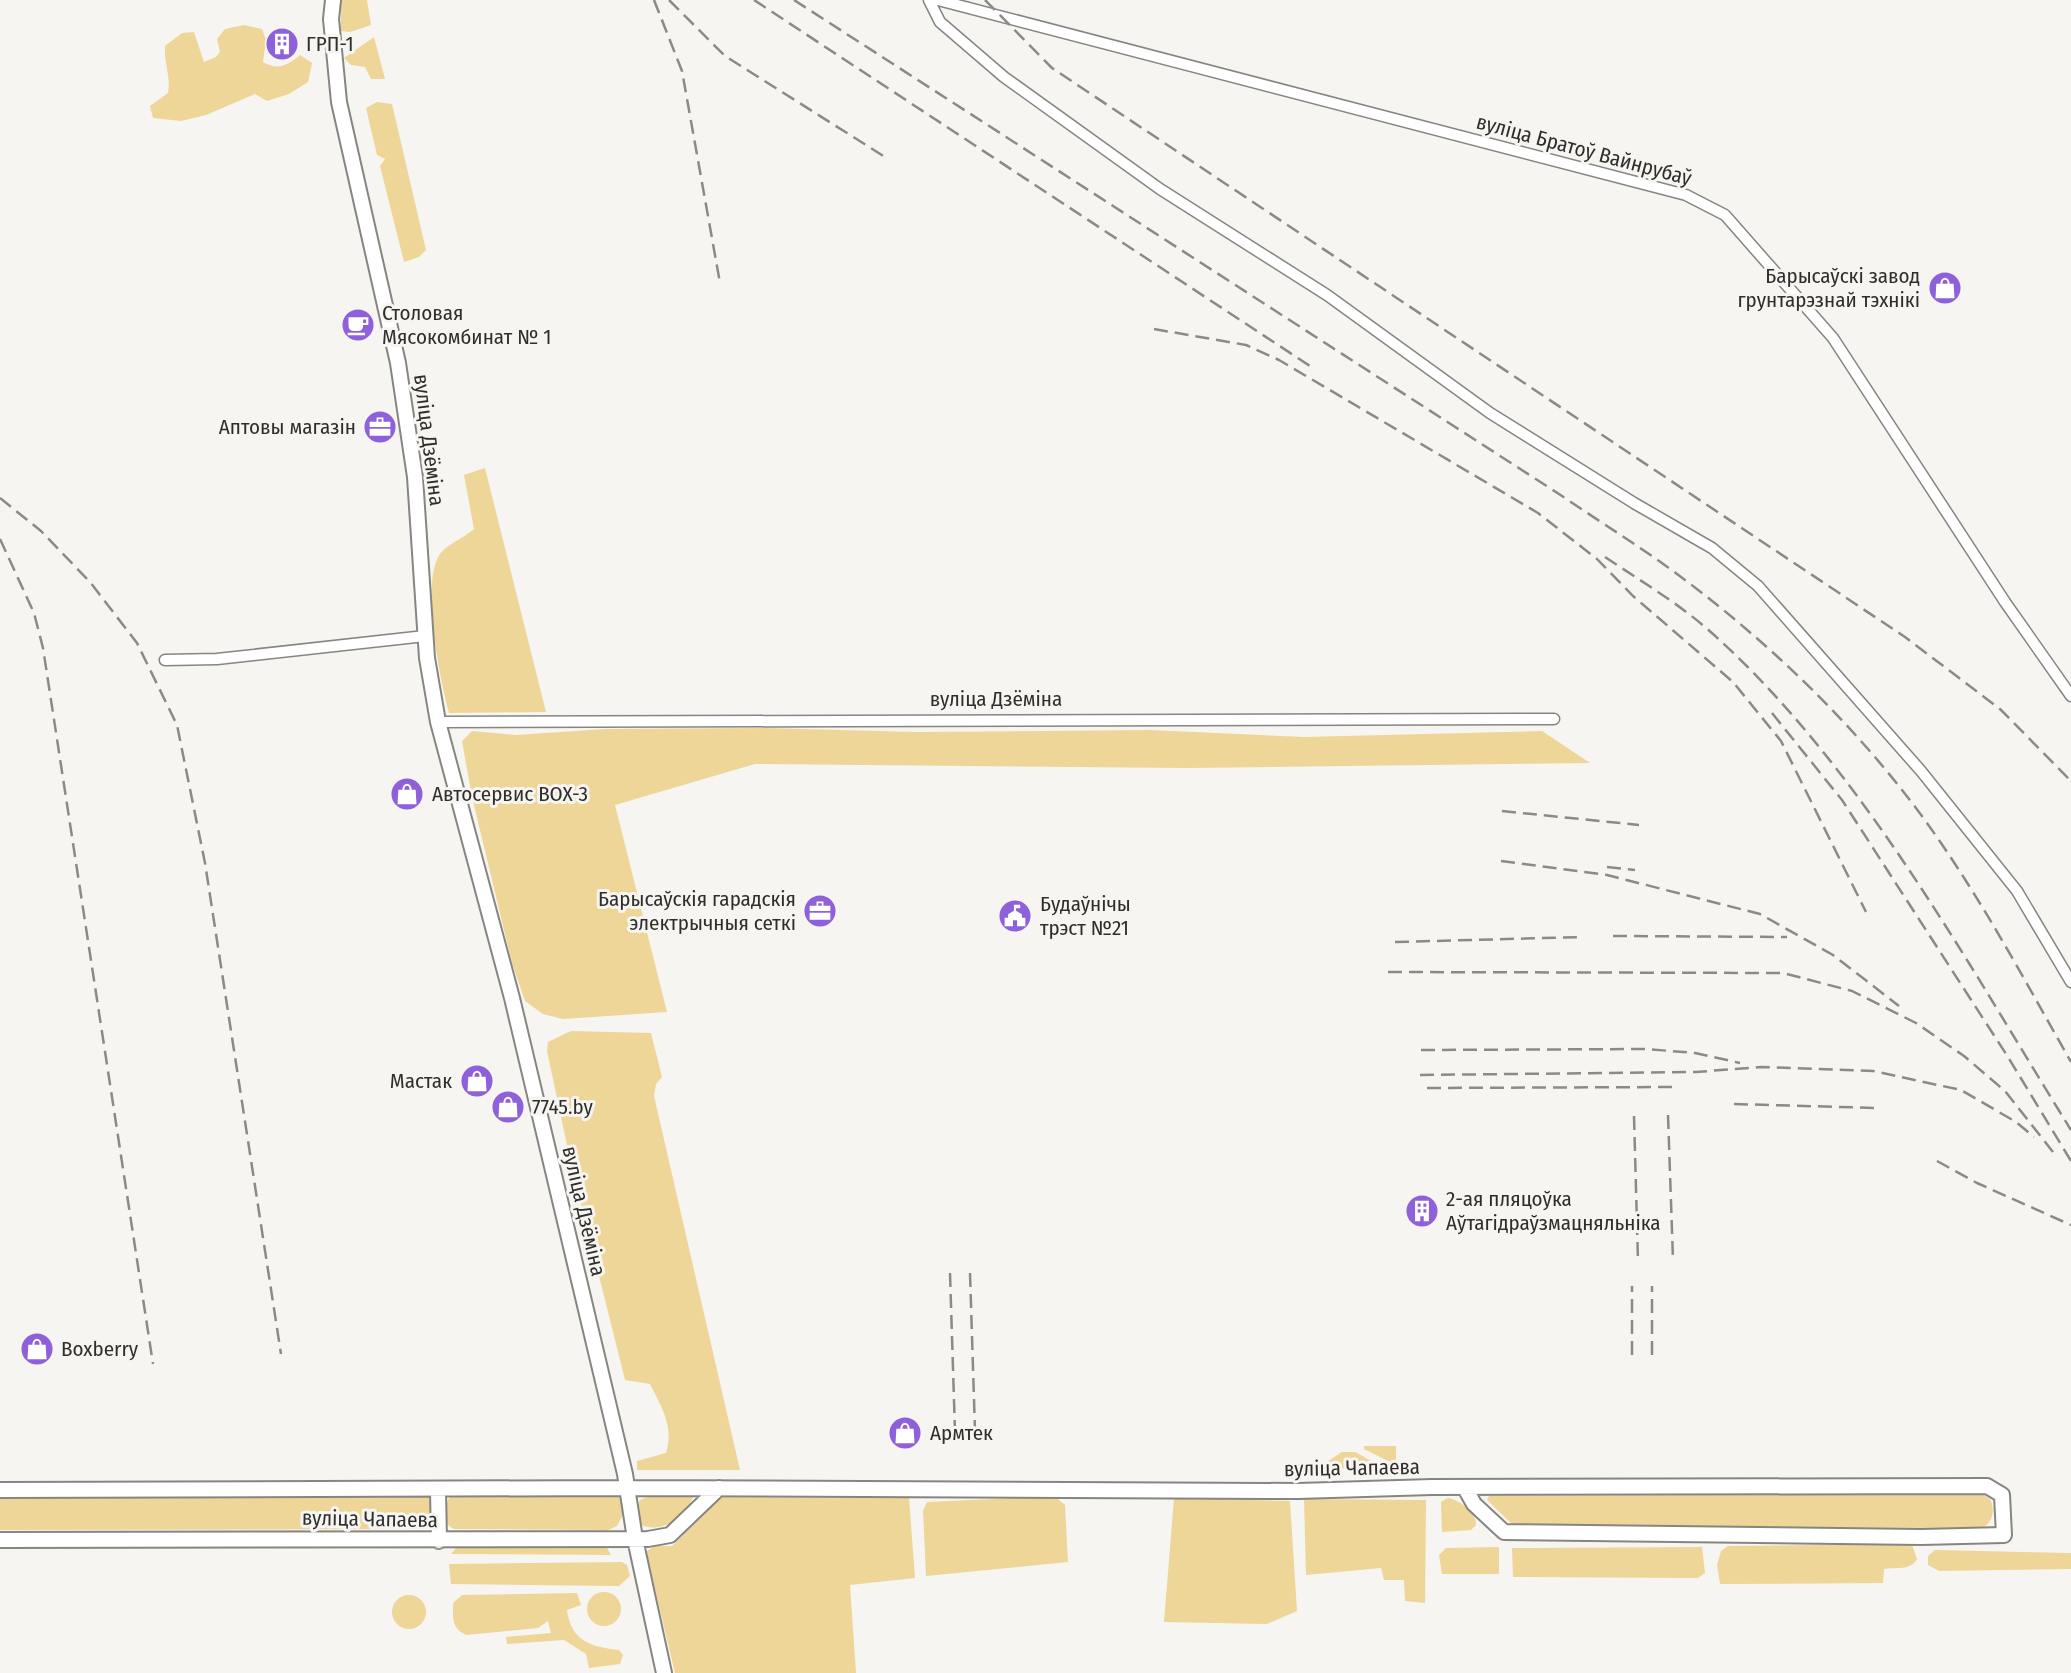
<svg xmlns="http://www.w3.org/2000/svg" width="2071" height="1673" viewBox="0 0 2071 1673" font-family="'Fira Sans Condensed',sans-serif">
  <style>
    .green { fill: #eed598 }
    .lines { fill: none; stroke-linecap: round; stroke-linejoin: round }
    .street-casing { stroke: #878581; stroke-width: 13 }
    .secondary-casing { stroke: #878581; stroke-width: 18 }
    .street { stroke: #fff; stroke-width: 10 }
    .secondary { stroke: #fff; stroke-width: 14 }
    .rail { stroke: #8b8a87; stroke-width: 2.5; stroke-dasharray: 14 7; stroke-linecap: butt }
    .labels { text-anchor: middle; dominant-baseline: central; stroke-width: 6; stroke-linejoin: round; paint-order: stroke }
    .poi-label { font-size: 21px; fill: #2e2e2c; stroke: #f7f5f1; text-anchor: start }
    .street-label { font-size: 21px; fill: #2e2e2c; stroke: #f7f5f1 }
  </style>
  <rect width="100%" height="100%" fill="#f7f5f1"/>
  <path class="green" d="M341 0H367L371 25 350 32 341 31Z
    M244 25 262 29 266 40 263 62C278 71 288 65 300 55L312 63 308 82 289 94 267 101 255 94 206 115 181 121 153 118 150 106 168 93C171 77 164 63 165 46L182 33 194 32 204 62 216 57 220 52 217 39 225 29Z
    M374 37 385 79H371L365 67 351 65 344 58Z
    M377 102 392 104 426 250 419 257 404 262 380 166 385 159 377 155 366 108Z
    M485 468 546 712 449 713C440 679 420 583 440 554 445 546 465 537 474 529L464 475Z
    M765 728 917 732 1149 730 1304 737 1542 731 1590 763 1188 768 755 764 615 805 667 1012 563 1019 543 1014 525 1001 512 963 472 797 462 741 472 731 516 735 605 729Z
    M571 1031 651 1033 662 1077 656 1084 654 1096 740 1470H637V1461L666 1453C674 1426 662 1408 650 1384L625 1380 571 1164 547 1051 548 1042Z
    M1364 1446H1396V1465L1364 1449Z
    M1342 1452H1355L1384 1468 1316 1469Z
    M654 1494 694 1495C686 1517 663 1534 641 1525L636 1511 640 1500Z
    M1982 1494 1990 1499C1995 1509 1994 1522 1982 1528L1515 1527 1487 1500 1489 1496Z
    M426 1495 432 1498 434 1522 425 1529 0 1530V1496Z
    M451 1495H613L620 1498 623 1515 617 1526 608 1530 454 1529 449 1526C443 1515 444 1505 451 1495Z
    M722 1497 909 1498 915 1578 850 1585 856 1673H675L646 1552 654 1546H672Z
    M1042 1497 1058 1499 1065 1505 1068 1562 926 1576 923 1511 927 1502Z
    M1174 1498 1290 1501 1297 1611 1267 1624 1164 1622Z
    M1448 1498C1460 1500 1477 1513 1476 1525L1471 1530 1442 1532 1441 1502Z
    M1304 1499 1426 1500 1425 1603 1405 1601 1404 1580H1384L1381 1568 1306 1575Z
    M1905 1544 1912 1545 1917 1559C1910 1571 1896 1567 1884 1569L1883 1583 1720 1584 1717 1565 1721 1551 1728 1546Z
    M606 1546 611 1555 451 1554 457 1547Z
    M1499 1547V1574H1442L1439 1555 1446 1548Z
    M1702 1547 1705 1573 1698 1578 1513 1577 1512 1548Z
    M1935 1550 2071 1553V1569L1939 1571 1928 1565V1556Z
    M622 1562 627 1565 630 1576 619 1586 451 1584 449 1564Z
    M587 1609a17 17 0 1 1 34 0a17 17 0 1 1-34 0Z
    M577 1593 581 1605 567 1610C571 1641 591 1647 619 1650L623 1655 620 1664 589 1668 586 1654 564 1640 507 1644 506 1637 551 1633 548 1621 538 1628 466 1635C451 1628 453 1618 453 1603L462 1595Z
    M392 1612a17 17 0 1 1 34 0a17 17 0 1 1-34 0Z"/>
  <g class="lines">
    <defs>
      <path id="street" d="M929 0 940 22 1004 77 1160 189 1327 295 1490 413 1634 503 1712 548 1758 586 1921 771 2017 891 2071 982
        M938 0 1686 195 1725 215 1833 338 2005 602 2071 696
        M165 660 217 659 425 636
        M438 722 1554 719"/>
      <path id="secondary" d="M333 0 331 19 339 102 398 363 415 477 427 658 438 722 512 998 625 1474 635 1539 664 1673
        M0 1490 626 1488 1298 1491 1432 1487 1987 1486 2002 1495 2004 1535 1921 1537 1504 1532 1474 1504 1465 1488
        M438 1490 439 1541
        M0 1540 648 1539 670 1535 719 1488"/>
    </defs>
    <use href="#street" class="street-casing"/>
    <use href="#secondary" class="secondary-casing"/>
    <use href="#street" class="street"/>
    <use href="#secondary" class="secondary"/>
    <path class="rail" d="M654 0 682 71 720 283
      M669 0 725 56 885 157
      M754 0 1310 366
      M794 0 1559 494C1597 520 1636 544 1673 571 1775 646 1870 739 1941 843 1989 913 2029 988 2071 1062
      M985 0 1052 68 1905 637 2000 709 2071 781
      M1154 329 1246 345 1279 360 1538 513 1597 559 1633 596 1733 682 1781 741 1866 912
      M0 498 41 531 90 582 137 643 177 725 205 863 281 1354
      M0 539 34 613 43 648 153 1364
      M1605 557C1642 582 1680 604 1713 634 1861 767 1966 961 2071 1130
      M1772 713 1842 800 2008 1057 2071 1161
      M1502 811 1639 825
      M1501 861 1607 875 1760 914 1833 955 1899 1006
      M1607 867 1635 870
      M1613 936 1787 937
      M1395 942 1583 937
      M1388 972 1783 973 1852 991 1916 1023 1964 1056 2005 1091 2053 1152
      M1421 1050 1646 1049 1695 1053 1740 1063
      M1420 1075 1696 1072 1761 1067 1873 1071 1961 1090 2016 1122 2034 1137
      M1427 1088 1675 1087
      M1734 1104 1876 1108
      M1668 1115 1673 1260
      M1634 1116 1638 1261
      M1937 1161 1977 1183 2071 1225
      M950 1273 955 1432
      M970 1273 975 1431
      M1632 1355V1286
      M1652 1355V1286"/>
  </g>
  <defs>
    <symbol id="building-disc" viewBox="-11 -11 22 22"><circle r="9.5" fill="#8e61db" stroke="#f7f5f1"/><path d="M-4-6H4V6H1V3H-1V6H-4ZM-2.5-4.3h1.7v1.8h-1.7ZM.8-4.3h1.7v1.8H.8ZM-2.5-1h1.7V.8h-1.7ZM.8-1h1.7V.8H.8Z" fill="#fff"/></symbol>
    <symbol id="shop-disc" viewBox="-11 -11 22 22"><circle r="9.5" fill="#8e61db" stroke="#f7f5f1"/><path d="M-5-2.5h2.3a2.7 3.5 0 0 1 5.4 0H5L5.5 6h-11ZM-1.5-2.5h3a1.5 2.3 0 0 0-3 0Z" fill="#fff"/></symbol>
    <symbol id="cafe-disc" viewBox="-11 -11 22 22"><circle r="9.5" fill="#8e61db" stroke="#f7f5f1"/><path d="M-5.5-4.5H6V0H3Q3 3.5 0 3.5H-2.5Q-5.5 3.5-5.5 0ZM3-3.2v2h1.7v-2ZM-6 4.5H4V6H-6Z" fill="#fff"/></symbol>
    <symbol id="office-disc" viewBox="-11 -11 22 22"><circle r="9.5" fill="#8e61db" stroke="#f7f5f1"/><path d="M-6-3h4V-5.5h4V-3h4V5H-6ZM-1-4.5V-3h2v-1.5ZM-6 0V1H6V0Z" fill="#fff"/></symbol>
    <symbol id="civic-disc" viewBox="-11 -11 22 22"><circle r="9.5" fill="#8e61db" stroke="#f7f5f1"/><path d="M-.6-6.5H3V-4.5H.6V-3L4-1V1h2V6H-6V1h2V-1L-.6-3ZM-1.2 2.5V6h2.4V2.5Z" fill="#fff"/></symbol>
  </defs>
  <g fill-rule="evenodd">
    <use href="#building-disc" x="263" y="25" width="38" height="38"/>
    <use href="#shop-disc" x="1926" y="269" width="38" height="38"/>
    <use href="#cafe-disc" x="339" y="306" width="38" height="38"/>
    <use href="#office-disc" x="361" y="408" width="38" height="38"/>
    <use href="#shop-disc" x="388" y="775" width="38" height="38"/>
    <use href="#office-disc" x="801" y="892" width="38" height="38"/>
    <use href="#civic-disc" x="996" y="897" width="38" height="38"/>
    <use href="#shop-disc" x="458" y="1062" width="38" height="38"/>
    <use href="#shop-disc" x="489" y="1088" width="38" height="38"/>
    <use href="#building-disc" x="1403" y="1192" width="38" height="38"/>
    <use href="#shop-disc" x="18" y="1330" width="38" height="38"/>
    <use href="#shop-disc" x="886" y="1414" width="38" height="38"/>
  </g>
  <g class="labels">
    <g class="poi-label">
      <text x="306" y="44">ГРП-1</text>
      <text x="1920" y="276" text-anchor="end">Барысаўскі завод<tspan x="1920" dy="24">грунтарэзнай тэхнікі</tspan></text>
      <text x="382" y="313">Столовая<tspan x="382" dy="24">Мясокомбинат № 1</tspan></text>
      <text x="356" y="427" text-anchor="end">Аптовы магазін</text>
      <text x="432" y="794">Автосервис BOX-3</text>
      <text x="796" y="899" text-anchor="end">Барысаўскія гарадскія<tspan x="796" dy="24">электрычныя сеткі</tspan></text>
      <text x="1040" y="904">Будаўнічы<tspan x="1040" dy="24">трэст №21</tspan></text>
      <text x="452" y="1081" text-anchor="end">Мастак</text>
      <text x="532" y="1107">7745.by</text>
      <text x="1446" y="1199">2-ая пляцоўка<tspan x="1446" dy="24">Аўтагідраўзмацняльніка</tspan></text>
      <text x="61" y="1349">Boxberry</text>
      <text x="930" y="1433">Армтек</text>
    </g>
    <g class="street-label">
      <text transform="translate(1584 150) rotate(15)">вуліца Братоў Вайнрубаў</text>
      <text transform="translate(429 440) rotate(83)">вуліца Дзёміна</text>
      <text x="996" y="699">вуліца Дзёміна</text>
      <text transform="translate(584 1211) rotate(77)">вуліца Дзёміна</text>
      <text transform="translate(1352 1468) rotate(-1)">вуліца Чапаева</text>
      <text transform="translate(370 1519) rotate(1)">вуліца Чапаева</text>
    </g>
  </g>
</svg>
